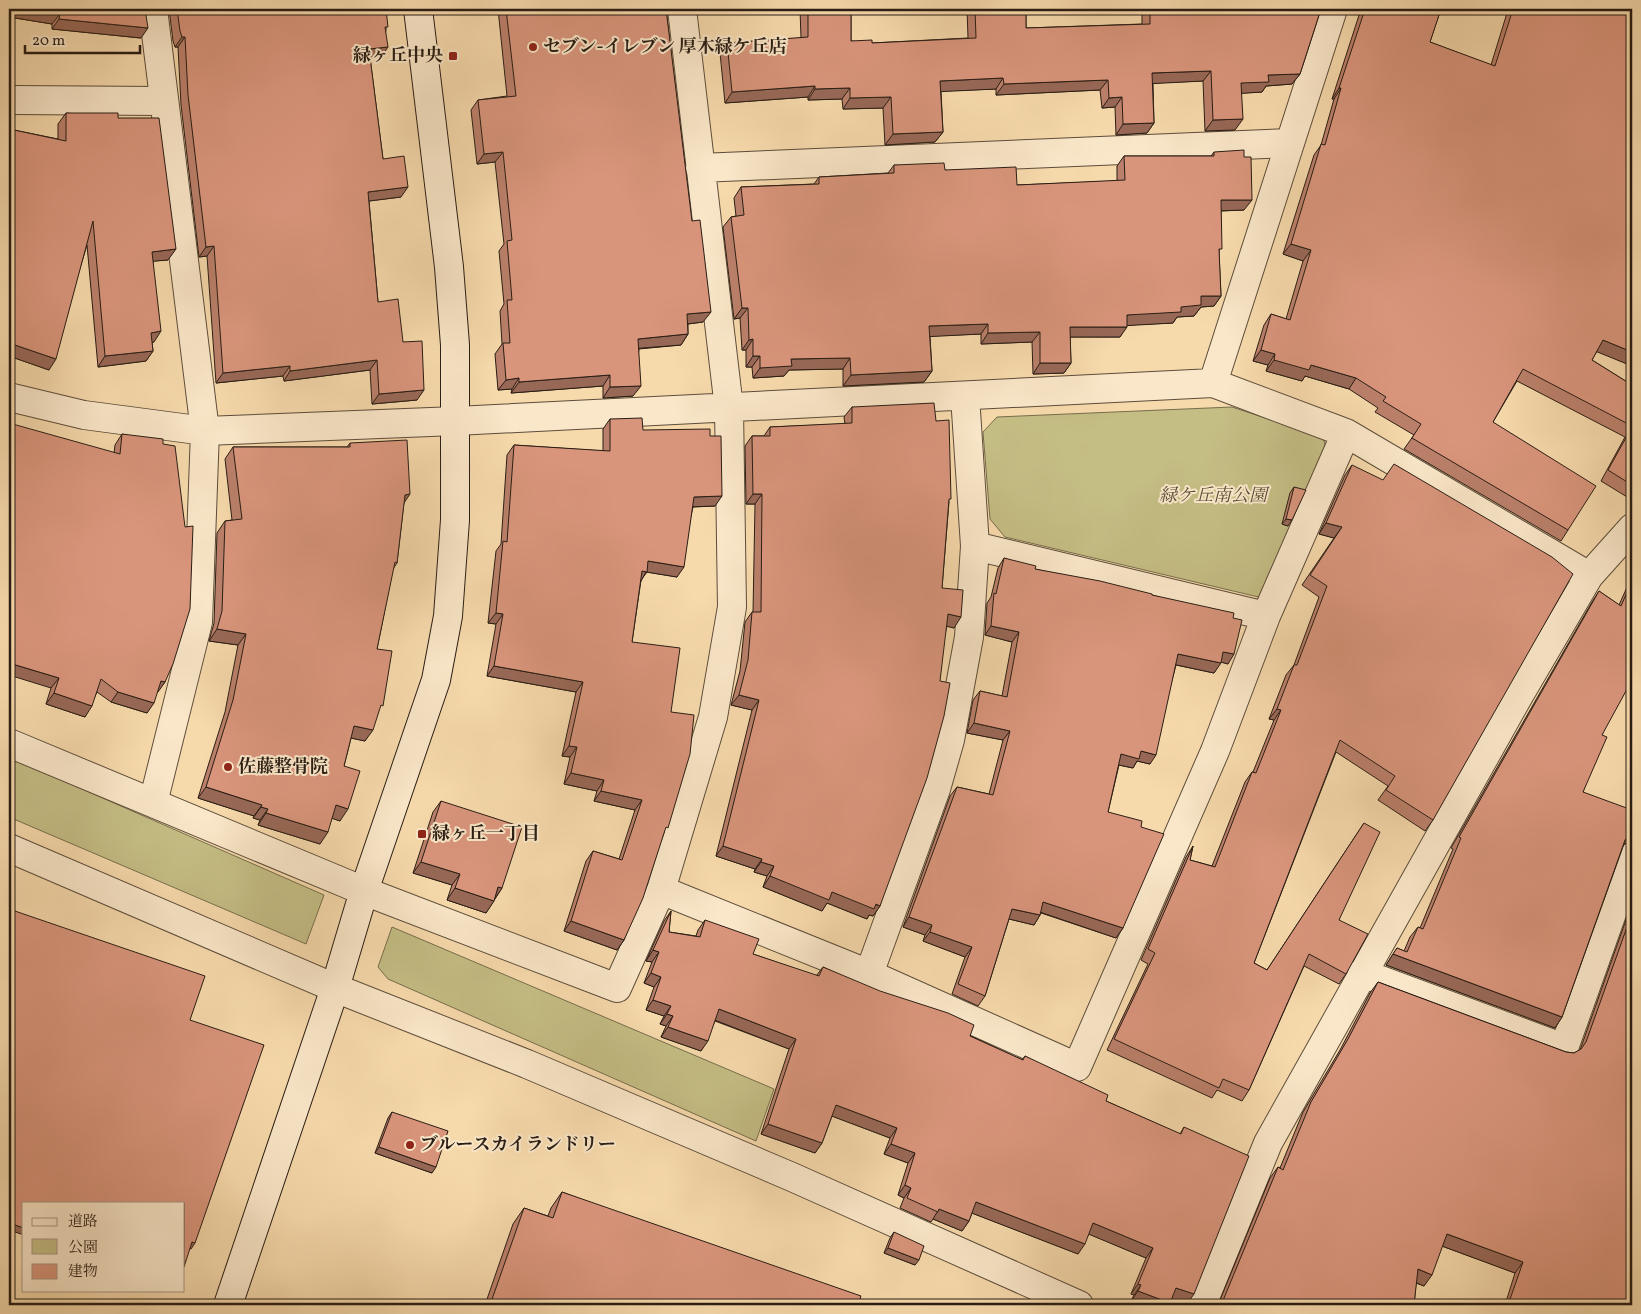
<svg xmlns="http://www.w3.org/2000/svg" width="1641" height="1314" viewBox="0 0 1641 1314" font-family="Vollkorn,'Noto Serif JP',serif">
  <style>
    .green { fill: #c4bd84; stroke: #766d4c }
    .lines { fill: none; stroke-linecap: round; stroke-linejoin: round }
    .street-casing { stroke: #5c4c3a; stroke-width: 30 }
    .secondary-casing { stroke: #291d14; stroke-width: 30 }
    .street { stroke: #fae7c9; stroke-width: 28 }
    .secondary { stroke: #fae7c9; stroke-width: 28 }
    .wall { fill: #bb806b; stroke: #291d14 }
    .shaded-wall { fill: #986857; stroke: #291d14 }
    .building { fill: #d9957c; stroke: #291d14 }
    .poi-dot { fill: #8f2418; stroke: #fae7c9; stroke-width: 2 }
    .labels { text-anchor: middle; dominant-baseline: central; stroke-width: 4; stroke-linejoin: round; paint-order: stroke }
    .poi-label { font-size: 18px; font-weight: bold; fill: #291d14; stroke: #fae7c9; text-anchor: start }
    .park-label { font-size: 18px; font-style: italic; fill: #584d36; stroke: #fae7c9 }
  </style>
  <rect width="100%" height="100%" fill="#f7daac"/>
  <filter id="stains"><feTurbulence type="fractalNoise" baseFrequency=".004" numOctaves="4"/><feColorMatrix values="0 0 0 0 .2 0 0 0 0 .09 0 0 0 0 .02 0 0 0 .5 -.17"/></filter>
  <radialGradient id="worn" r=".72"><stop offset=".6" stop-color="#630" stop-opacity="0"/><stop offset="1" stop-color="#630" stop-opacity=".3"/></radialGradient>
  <path class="green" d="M1232 407 1323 437 1326 448 1267 599 1005 537 990 519 983 432 997 417Z
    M9 757 324 895 306 944 9 817Z
    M392 927 774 1089 756 1141 388 979 378 967Z"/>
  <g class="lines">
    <defs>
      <path id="street" d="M682 9 729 408 732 607 713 717 661 890 869 974 936 789 950 740 969 637 975 546 965 396
        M9 100 163 101
        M700 168 1290 143
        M1213 383 1333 9
        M9 397 84 415 205 431 456 421 1213 383 1346 433 1589 576
        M975 546 1266 616
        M9 743 364 891 617 988 661 890
        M153 803 198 622 205 431 153 9
        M9 848 335 988 527 1064 792 1177 1079 1305
        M1362 973 1564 1048 1632 857
        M869 974 1077 1067 1215 751 1266 616 1346 433
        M1202 1305 1268 1143 1517 699 1589 576 1632 528"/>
      <path id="secondary" d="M228 1305 335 988 364 891 436 680 448 616 455 520V345L449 267 418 9"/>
    </defs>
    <use href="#street" class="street-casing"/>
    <use href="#secondary" class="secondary-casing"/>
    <use href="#street" class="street"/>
    <use href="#secondary" class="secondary"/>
  </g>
  <path class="wall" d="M9 9H145L141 38 52 29V24L9 17Z
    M169 9H386V30L381 57 370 58 383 159 401 197 369 201 378 302 403 342 417 400 372 404 370 370 284 381 283 376 216 383 207 256 199 257 181 105 178 47H175L173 41Z
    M498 9H666L703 322 688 324V334L681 345 639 349 633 396 603 398V386L511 393 512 389 498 390 495 354 502 344 500 311 504 304 499 251 504 244 495 162 477 164 471 110 478 100 507 96Z
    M800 9H851V41L872 43 968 38 967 9H1026V28L1142 24V9H1321L1300 74 1292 84 1266 86 1262 92 1241 93 1235 130 1205 131 1203 81 1153 83 1154 123 1147 133 1116 135 1115 107 1102 108 1100 90 996 95V89L941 91 943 132 935 142 885 145 883 108 843 109 842 99 808 100V97L725 103 720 53 727 43 801 38Z
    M1361 9H1441L1430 42 1491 65 1507 13 1493 9H1632V366L1597 351 1592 360 1632 385V500L1601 481 1625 437 1517 381 1493 422 1568 530 1561 541 1404 449 1414 435 1375 412 1378 408 1349 389 1305 376 1302 381 1266 371 1268 365 1253 361 1264 325 1271 314 1286 319 1303 261 1283 254 1314 155 1321 145 1334 99H1332Z
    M66 113 118 118 168 260 153 261 154 342H152L153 351 146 361 98 367 87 245 49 370 9 356V129L58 139V124Z
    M1214 152 1244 210 1221 211 1219 254 1221 296 1214 306 1201 307 1194 316 1177 317 1173 323 1127 325 1120 337H1070L1071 363 1064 373 1033 374 1032 342 981 344V334L930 336 932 371 924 382 843 386V369L789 370 784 376 753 378 752 367H746V350H742L740 318 734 319 723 227 731 217 736 216 734 198 741 187 814 184 819 177 888 173 894 165 945 170 1017 185 1117 181V166L1124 156H1211Z
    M852 407 936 421 949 502 942 588 954 628 947 626 880 906 873 916 869 915 867 919 827 903 822 911 763 887 767 876 754 872 755 869 716 856 752 710 731 705 740 671 745 622 752 612H753L755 504H746L745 446 752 436H764L770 427 845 424 844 417Z
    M610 419 643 430 715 506 693 507 677 577 647 572 641 580 632 642 671 712 664 833 624 940 617 950 564 931 586 861 593 851 619 859 635 810 594 801 597 791 564 784 570 757 562 756 576 692 487 676 496 624 488 623 496 551 501 544 507 455 514 445 603 451V429Z
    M122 434 163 444 165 682 157 692 147 713 111 702 97 692 85 717 46 704 51 688 114 453 115 445Z
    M350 443 404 502 397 563 393 569 377 649 378 713 365 741 351 738 344 766 340 821 332 818 320 844 258 825 260 820 253 818 254 816 198 798 225 712 238 645 209 641 214 623 217 533 225 521 232 520 225 459 233 447H347Z
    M1352 465 1433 820 1425 831 1378 800 1388 786 1336 752 1254 963 1267 970 1364 823 1339 920 1346 974 1339 984 1304 966 1249 1090 1242 1101 1217 1090 1212 1098 1107 1050 1148 964 1141 960 1186 857 1193 846 1190 860 1212 866 1245 782 1252 772H1253L1274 720 1269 719 1286 675 1294 665 1319 597 1302 585 1334 538 1319 534 1345 475Z
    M1294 487 1288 526 1282 524 1290 493Z
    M1004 558 1035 569 1152 595 1233 618 1228 664 1221 662 1214 673 1176 665 1150 764 1137 761 1133 768 1119 765 1108 812 1123 928 1116 938 1041 913 1040 915 1034 925 1009 919 985 996 978 1006 952 994 965 957 923 941 925 935 903 927 950 796 957 787 989 794 1003 740 967 733 973 700 980 691 1002 696 1012 642 985 635 987 603 991 597 998 568Z
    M1632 576V660L1627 671 1602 735 1583 792 1629 842 1624 844 1562 1017 1555 1028 1386 965 1397 948 1404 951 1410 937 1418 927 1420 928 1453 849 1451 848 1592 602 1599 591 1619 605Z
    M441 801 502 888 486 913 447 900 452 885 413 873 433 812Z
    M1632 903V1305H1505L1515 1273 1442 1246 1424 1286 1416 1283 1414 1305H1218L1270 1178 1278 1167 1280 1168 1303 1112 1340 1050 1370 993 1378 982 1566 1052 1574 1053 1580 1050Z
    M671 911 669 932 696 936 698 930 705 920 753 954 816 976 823 967 1022 1060 1025 1056 1106 1101 1180 1134 1184 1127 1187 1304 1172 1299 1169 1305H1142L1131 1301 1134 1295 1131 1294 1146 1258 1089 1234 1078 1254 972 1213 969 1221 962 1231 933 1219 931 1222 900 1208 904 1198 898 1195 908 1163 884 1154 890 1138 832 1116 822 1143 815 1153 761 1134 789 1049 715 1021 701 1051 661 1037 666 1026 660 1024 664 1016 646 1010 654 987 644 983 652 962 646 961 664 921Z
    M392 1112 432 1173 375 1153 388 1118Z
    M562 1192 858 1305H485L513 1224 524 1208 548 1216 551 1208Z
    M894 1232 915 1265 884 1253 890 1238Z"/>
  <path class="shaded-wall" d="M9 9H25L60 14 52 24 9 17Z
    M1493 9H1511L1507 13Z
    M59 19 148 28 141 38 52 29Z
    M182 37H185L178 47H175Z
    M388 47 381 57 362 59 369 49Z
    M1211 71 1203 81 1145 84 1152 73Z
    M1300 74 1292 84 1266 86 1262 92 1233 94 1241 83 1268 75Z
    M1003 78 996 89 933 92 940 81Z
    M1108 80 1100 90 996 95 1004 84Z
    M815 86 808 97 725 103 732 92Z
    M850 88 842 99 808 100 815 89Z
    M1339 88H1341L1334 99H1332Z
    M891 97 883 108 843 109 850 98Z
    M1122 97 1115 107 1102 108 1109 98Z
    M1243 119 1235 130 1205 131 1213 120Z
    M1154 123 1147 133 1116 135 1123 124Z
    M943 132 935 142 885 145 893 134Z
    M503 152 495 162 477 164 484 154Z
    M408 187 401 197 361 202 368 192Z
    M1221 200H1252L1244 210 1214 211Z
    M1291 244 1311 250 1303 261 1283 254Z
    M214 246 207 256 199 257 206 247Z
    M176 249 168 260 144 262 152 252Z
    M1201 296H1221L1214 306 1201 307 1194 316 1177 317 1173 323 1120 326 1127 315 1181 307Z
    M742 308H748L740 318 734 319Z
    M711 312 703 322 679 325 687 314Z
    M988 324 981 334 922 337 929 326Z
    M1070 327H1127L1120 337H1063Z
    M161 331 154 342 143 343 151 333Z
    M1040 332 1032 342 981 344 988 333Z
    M688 334 681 345 630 349 638 339Z
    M753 339 746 350H742L749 340Z
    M1603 340 1632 352V366L1595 351Z
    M9 343 56 359 49 370 9 356Z
    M1261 350 1275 354 1268 365 1253 361Z
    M153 351 146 361 98 367 105 356Z
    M753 356H760L752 367H746Z
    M850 358 843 369 789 370 784 376 753 378 760 368 791 359Z
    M377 360 370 370 284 381 290 371Z
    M1274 360 1311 365 1356 378 1349 389 1305 376 1302 381 1266 371Z
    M1040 363H1071L1064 373 1033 374Z
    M290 366 283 376 216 383 223 373Z
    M932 371 924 382 843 386 851 375Z
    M610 375 603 386 511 393 519 382Z
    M519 378 512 389 498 390 506 380Z
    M641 386 633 396 603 398 610 387Z
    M424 390 417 400 372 404 379 394Z
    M410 494 402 506 405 495Z
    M753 494H762L755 504H746Z
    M722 496 715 506 687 507 694 497Z
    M1286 519 1292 520 1288 526 1282 524Z
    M1326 523 1342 527 1334 538 1319 534Z
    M648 561 684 567 677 577 646 572 640 583 635 581Z
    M496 613 503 614 496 624 488 623Z
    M948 614 961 617 954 628 941 625Z
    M991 626 1019 632 1012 642 985 635Z
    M217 629 246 634 238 645 209 641Z
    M1223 652 1234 654 1228 664 1217 661Z
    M1178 654 1221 663 1214 673 1172 664Z
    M9 663 59 678 51 688 9 675Z
    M494 666 583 682 576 692 487 676Z
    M161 681 165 682 158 692 154 691Z
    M118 692 154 703 147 713 111 702Z
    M54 693 92 706 85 717 46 704Z
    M739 695 759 700 752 710 731 705Z
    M1277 709 1281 710 1274 720 1269 719Z
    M974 723 1010 731 1003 740 967 733Z
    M354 726 373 730 365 741 346 737Z
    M569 746 577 747 570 757 562 756Z
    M1141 751 1156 755 1150 764 1137 761 1133 768 1114 764 1121 754Z
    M571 773 604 780 597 791 564 784Z
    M206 787 262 805 254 816 198 798Z
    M601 791 642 800 635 810 594 801Z
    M336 805 348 809 340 821 328 817Z
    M261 807 268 809 260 820 253 818Z
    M266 813 328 832 320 844 258 825Z
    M1632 833V842H1629L1622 845 1629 835Z
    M723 846 762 859 755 869 716 856Z
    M421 862 460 874 452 885 413 873Z
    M761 862 774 866 767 876 754 872Z
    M770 876 832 892 880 906 873 916 869 915 867 919 827 903 822 911 763 887Z
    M498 887 502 888 494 900Z
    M455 888 494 901 486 913 447 900Z
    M1043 902 1123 928 1116 938 1037 911Z
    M1012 909 1040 915 1034 925 1005 918Z
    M909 917 932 925 925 935 903 927Z
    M571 921 624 940 617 950 564 931Z
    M930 932 972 947 965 957 923 941Z
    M653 950 659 952 652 962 646 961Z
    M1393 954 1562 1017 1555 1028 1386 965Z
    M651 973 661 977 654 987 644 983Z
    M653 1000 671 1006 664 1016 646 1010Z
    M719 1009 796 1039 789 1049 712 1019Z
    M667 1014 673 1016 666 1026 660 1024Z
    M668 1027 708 1041 701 1051 661 1037Z
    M836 1105 897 1128 890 1138 829 1115Z
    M768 1124 822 1143 815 1153 761 1134Z
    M891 1144 915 1153 908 1163 884 1154Z
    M379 1147 436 1167 432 1173 375 1153Z
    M905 1185 911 1188 904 1198 898 1195Z
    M976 1202 1085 1244 1078 1254 969 1212Z
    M939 1209 969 1221 962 1231 933 1219Z
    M9 1223 24 1228V1235L9 1230Z
    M1093 1223 1153 1248 1146 1258 1086 1233Z
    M1447 1234 1523 1262 1515 1273 1439 1245Z
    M192 1242 195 1243 191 1249 188 1248Z
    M888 1248 919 1260 915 1265 884 1253Z
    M1418 1269 1432 1275 1424 1286 1410 1280Z
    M1138 1284 1141 1285 1134 1295 1131 1294Z
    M1176 1288 1194 1294 1187 1304 1169 1298Z
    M1138 1291 1170 1303 1169 1305H1142L1131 1301Z"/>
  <path class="building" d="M25 9H145L148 28 59 19 60 14Z
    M177 9H386L388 27H385L388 47 369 49 383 159 404 156 408 187 368 192 378 302 398 299 403 342 422 341 424 390 379 394 377 360 290 371V366L223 373 214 246 206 247 188 95 185 37H182L180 31Z
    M506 9H666L692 221 700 220 711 312 687 314 688 334 638 339 641 386 610 387V375L519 382V378L506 380 503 343H510L507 300H512L507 241 512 240 503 152 484 154 478 100 516 96Z
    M808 9H851V41L872 40V43L976 38 975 9H1026V28L1150 24V9H1321L1300 74 1268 75 1269 82 1241 83 1243 119 1213 120 1211 71 1152 73 1154 123 1123 124 1122 97 1109 98 1108 80 1004 84 1003 78 940 81 943 132 893 134 891 97 850 98V88L815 89V86L732 92 727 43 808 37Z
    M1365 9H1441L1430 42 1495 66 1513 9H1632V352L1603 340 1592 360 1632 385V426L1523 369 1493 422 1596 486 1568 530 1412 438 1421 424 1383 401 1386 397 1356 378 1311 365 1309 370 1274 360 1275 354 1261 350 1271 314 1290 320 1311 250 1291 244 1321 144 1325 145 1341 88H1339Z
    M66 113H118V118H159L176 249 152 252 161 331 151 333 153 351 105 356 93 221 56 359 9 343V129L66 141Z
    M1244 150V157H1251L1252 200H1221L1222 249H1219L1221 296H1201V305L1181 307V312L1127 315V327H1070L1071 363H1040V332L988 333V324L929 326 932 371 851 375 850 358 791 359 792 366 760 368V356H753V339L749 340 748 308H742L731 217 744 215 741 187 819 184V177L894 173V165L944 163 945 170 1016 167 1017 185 1125 180 1124 156H1214V152Z
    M934 403 936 421 949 420 951 499H949L942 588 963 590 961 617 948 614 940 681 950 683 944 716 927 778 880 906 876 904 874 909 832 892 829 900 770 876 774 866 761 862 762 859 723 846 759 700 739 695 748 660 752 612H761L762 494H753L752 436H770V427L852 423V407Z
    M642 418 643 430 710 429V436H721L722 496 694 497 684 567 648 561 647 572 642 571 632 642 680 648 671 712 694 715 690 754 668 828 666 827 643 898 624 940 571 921 593 851 622 860 642 800 601 791 604 780 571 773 577 747 569 746 583 682 494 666 503 614 496 613 503 541 507 542 514 445 610 451V419Z
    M9 423 120 454 122 434 163 439V444L175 446 185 527 193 526 190 609 173 664 165 682 161 681 154 703 118 692 101 679 92 706 54 693 59 678 9 663Z
    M1632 427V485L1608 470Z
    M407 440 410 494 405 495 397 563 395 562 377 649 392 651 383 706 381 705 373 730 354 726 344 766 360 771 348 809 336 805 328 832 266 813 268 809 261 807 262 805 206 787 233 700 246 634 217 629 222 611 225 521 242 519 233 447H350V443Z
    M1394 464 1552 557 1573 574 1433 820 1386 790 1395 776 1340 740 1254 963 1267 970 1364 823 1380 832 1339 920 1368 934 1346 974 1309 954 1249 1090 1223 1079 1219 1088 1114 1039 1155 953 1148 949 1193 846 1190 860 1215 867 1252 772 1256 773 1281 710 1277 709 1294 665H1297L1327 586 1310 575 1342 527 1326 523 1352 465 1383 480Z
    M1294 487 1306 490 1292 520 1286 519Z
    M1004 558 1036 566 1035 569 1100 581 1152 594V595L1234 613 1233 618 1242 620 1234 654 1223 652 1221 663 1178 654 1156 755 1141 751 1139 759 1121 754 1108 812 1142 821 1141 827 1164 834 1123 928 1043 902 1040 915 1012 909 985 996 958 984 972 947 930 932 932 925 909 917 957 787 993 795 1010 731 974 723 980 691 1007 697 1019 632 991 626 994 593 996 594Z
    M1632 581V660L1627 671 1632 674V680L1602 735 1607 737 1583 792 1632 810V833L1629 835 1625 840 1562 1017 1393 954 1397 948 1407 952 1418 927 1423 929 1461 838 1459 837 1599 591 1621 606Z
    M441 801 522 827 502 888 498 887 494 901 455 888 460 874 421 862Z
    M9 909 205 976 190 1020 264 1045 195 1243 192 1242 184 1267V1203H24V1228L9 1223Z
    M671 911 669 932 700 937 705 920 759 939 753 954 819 976 823 967 880 991 948 1013 974 1025 970 1036 1023 1060 1025 1056 1108 1095 1106 1101 1181 1134 1184 1127 1249 1156 1194 1294 1176 1288 1170 1303 1138 1291 1141 1285 1138 1284 1153 1248 1093 1223 1085 1244 976 1202 969 1221 939 1209 938 1212 907 1198 911 1188 905 1185 915 1153 891 1144 897 1128 836 1105 822 1143 768 1124 796 1039 719 1009 708 1041 668 1027 673 1016 667 1014 671 1006 653 1000 661 977 651 973 659 952 653 950Z
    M1632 913V1305H1508L1523 1262 1447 1234 1432 1275 1418 1269 1414 1305H1224V1304L1222 1303 1278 1167 1283 1170 1311 1102 1348 1039 1378 982 1566 1052 1574 1053 1581 1049 1586 1042Z
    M392 1112 448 1131 436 1167 379 1147Z
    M562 1192 861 1296 858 1305H490L524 1208 553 1218Z
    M894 1232 924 1246 919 1260 888 1248Z"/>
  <g class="poi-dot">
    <circle cx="533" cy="47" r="5"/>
    <rect x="448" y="51" width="10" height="10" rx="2.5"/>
    <circle cx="228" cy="767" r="5"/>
    <rect x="417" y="829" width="10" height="10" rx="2.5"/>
    <circle cx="410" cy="1145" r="5"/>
  </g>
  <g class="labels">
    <g class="poi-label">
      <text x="543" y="47">セブン-イレブン 厚木緑ケ丘店</text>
      <text x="443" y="56" text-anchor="end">緑ヶ丘中央</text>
      <text x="238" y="767">佐藤整骨院</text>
      <text x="432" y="834">緑ヶ丘一丁目</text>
      <text x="420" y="1145">ブルースカイランドリー</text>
    </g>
    <g class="park-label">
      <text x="1213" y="496">緑ケ丘南公園</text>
    </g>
  </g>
  <rect width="1641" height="1314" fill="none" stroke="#f7daac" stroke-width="30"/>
  <rect x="10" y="10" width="1621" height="1294" fill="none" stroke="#291d14" stroke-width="2.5"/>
  <rect x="15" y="15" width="1611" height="1284" fill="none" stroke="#291d14"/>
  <rect x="22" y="1202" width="162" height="90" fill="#fae7c9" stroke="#a69681"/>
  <rect x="32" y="1218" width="25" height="8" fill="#fae7c9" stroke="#a69681"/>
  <text x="68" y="1226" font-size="15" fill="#291d14">道路</text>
  <rect x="32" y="1239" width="25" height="15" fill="#c4bd84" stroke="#a69681"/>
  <text x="68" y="1252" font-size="15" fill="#291d14">公園</text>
  <rect x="32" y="1264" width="25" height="15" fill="#d9957c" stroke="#a69681"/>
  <text x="68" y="1276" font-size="15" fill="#291d14">建物</text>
  <path d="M25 45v8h115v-8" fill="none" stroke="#291d14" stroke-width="2.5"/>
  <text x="32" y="45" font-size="15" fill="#291d14" stroke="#fae7c9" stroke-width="4" paint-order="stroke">20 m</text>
  <rect width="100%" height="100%" filter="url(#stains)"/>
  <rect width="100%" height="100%" fill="url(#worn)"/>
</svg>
